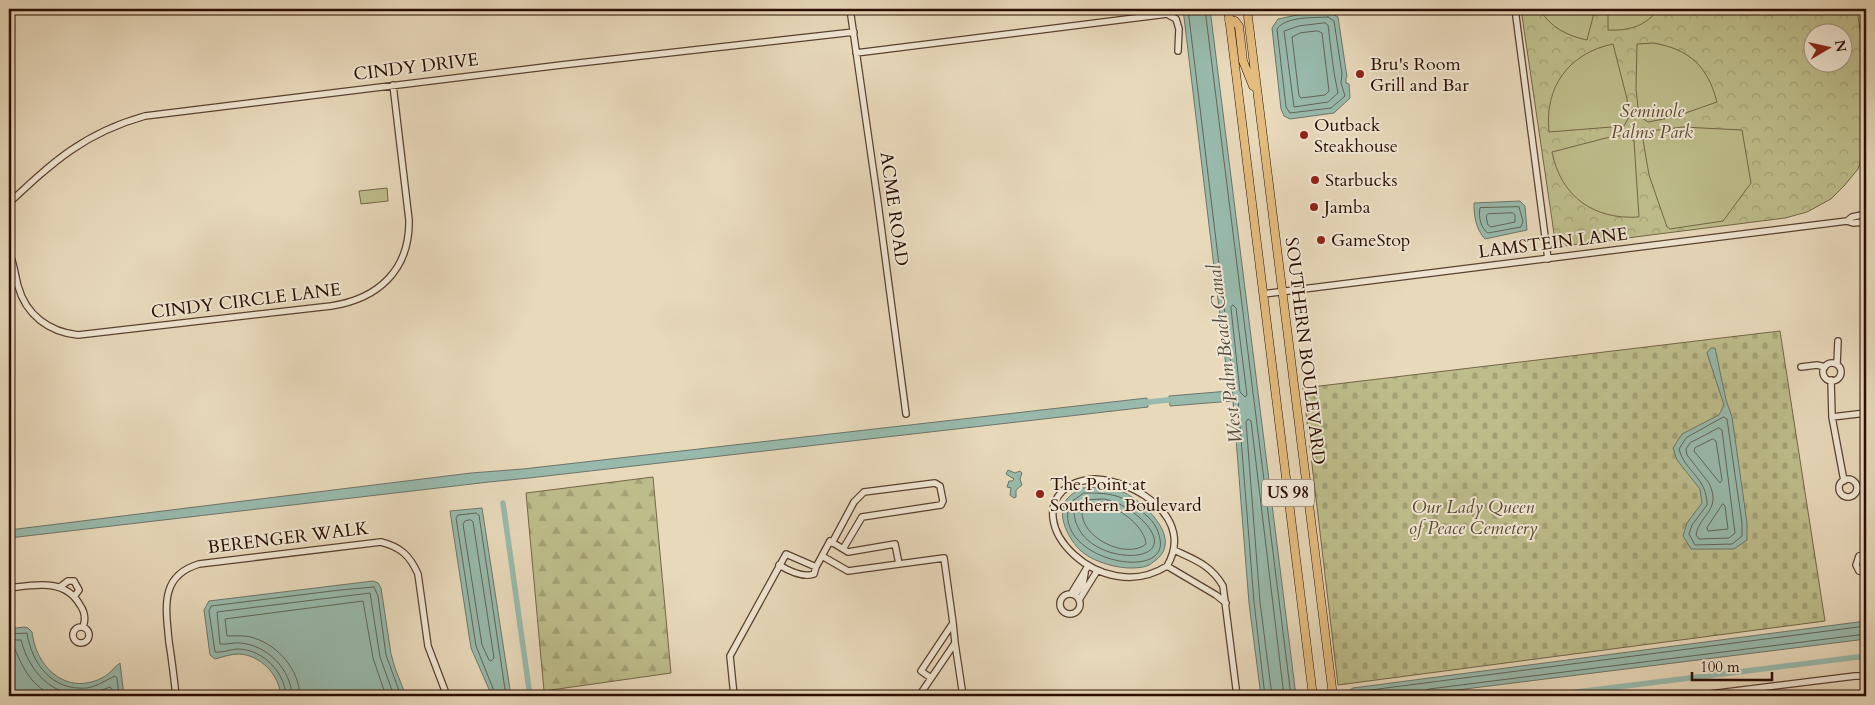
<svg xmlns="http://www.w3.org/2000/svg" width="1875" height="705" viewBox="0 0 1875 705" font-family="Cardo,serif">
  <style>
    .forest { fill: url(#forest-firs); stroke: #746546 }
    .cemetery { fill: url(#cemetery-stones); stroke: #746546 }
    .park { fill: url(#park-crowns); stroke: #746546; fill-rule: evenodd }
    .pitch { fill: #bdbd8b; stroke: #746546 }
    .water { fill: #98baad; stroke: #6c7568 }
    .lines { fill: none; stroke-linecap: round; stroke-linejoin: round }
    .shore { stroke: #616457; stroke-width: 1 }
    .canal { stroke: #98baad; stroke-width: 5.5 }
    .minor-casing { stroke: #5a4030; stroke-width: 8 }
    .highway-casing { stroke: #2a0d01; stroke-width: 9 }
    .minor { stroke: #f0e6d3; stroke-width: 5.5 }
    .highway { stroke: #e4bc7e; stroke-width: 8 }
    .poi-dot { fill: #8f2418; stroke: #f0e6d3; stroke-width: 2 }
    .labels { text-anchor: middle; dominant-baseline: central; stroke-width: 4; stroke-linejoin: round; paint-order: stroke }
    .shield { fill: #f0e6d3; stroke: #654e40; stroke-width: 1 }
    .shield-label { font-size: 16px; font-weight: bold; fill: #2a0d01 }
    .poi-label { font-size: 18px; fill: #2a0d01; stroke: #f0e6d3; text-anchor: start }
    .street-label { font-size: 18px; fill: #2a0d01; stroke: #f0e6d3 }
    .park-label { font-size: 18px; font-style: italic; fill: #5d4b31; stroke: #f0e6d3 }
    .water-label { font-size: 19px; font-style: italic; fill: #504a3d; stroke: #f0e6d3 }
  </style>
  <defs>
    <pattern id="forest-firs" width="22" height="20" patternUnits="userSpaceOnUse" patternTransform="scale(1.25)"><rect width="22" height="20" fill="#bdbd8b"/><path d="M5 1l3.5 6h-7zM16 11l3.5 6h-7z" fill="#a3a176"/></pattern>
    <pattern id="cemetery-stones" width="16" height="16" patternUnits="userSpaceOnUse" patternTransform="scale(1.25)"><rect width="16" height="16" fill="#bdbd8b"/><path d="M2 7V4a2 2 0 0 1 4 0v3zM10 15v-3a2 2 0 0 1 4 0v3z" fill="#a3a176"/></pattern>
    <pattern id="park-crowns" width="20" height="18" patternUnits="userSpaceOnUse" patternTransform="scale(1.25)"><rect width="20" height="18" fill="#bdbd8b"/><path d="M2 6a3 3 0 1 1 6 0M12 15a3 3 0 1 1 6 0" fill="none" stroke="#a3a176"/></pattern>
  </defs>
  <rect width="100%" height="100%" fill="#e8d9bb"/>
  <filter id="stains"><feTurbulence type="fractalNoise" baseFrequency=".004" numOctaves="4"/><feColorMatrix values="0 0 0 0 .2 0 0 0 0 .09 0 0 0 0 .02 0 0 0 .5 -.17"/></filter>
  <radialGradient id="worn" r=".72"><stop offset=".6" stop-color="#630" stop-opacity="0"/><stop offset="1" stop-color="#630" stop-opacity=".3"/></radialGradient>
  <path class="forest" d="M653 477 671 673 544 691 526 493Z"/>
  <path class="cemetery" d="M1780 331 1825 621 1338 685 1303 388Z"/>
  <path class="park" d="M1521 9H1857L1866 71V148L1858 169 1844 186 1831 199 1807 212 1785 218 1556 247ZM1812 32H1842V62H1812Z"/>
  <path class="pitch" d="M1540 9H1595L1587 40C1568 36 1549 27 1540 9Z
    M1608 9H1659C1645 26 1630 31 1608 30Z
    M1653 43C1690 49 1708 67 1717 102L1674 117 1648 122 1639 116 1636 89 1637 44Z
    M1613 44 1627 99 1629 117 1624 126 1549 132C1544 87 1569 53 1613 44Z
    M1683 127 1742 130 1751 183 1723 221 1670 229 1667 227 1649 175 1643 140 1650 131Z
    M1625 135 1634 141 1639 217C1594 220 1561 197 1552 152L1606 138Z
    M387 188 388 201 361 204 359 191Z"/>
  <path class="water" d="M1183 9H1210L1296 696H1261L1249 603 1233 401 1170 406 1169 396 1229 391Z
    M1330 12 1338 17 1347 77 1346 78V83L1349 84 1350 98 1334 113 1290 119 1284 116 1281 109 1272 28 1278 19 1297 15Z
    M1520 201 1525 206 1527 230 1485 239C1476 229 1474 217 1474 203Z
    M1711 348H1715L1726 400 1732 417 1747 523V540L1734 549H1691L1683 536 1687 523 1702 503 1700 489 1677 460 1673 448 1682 434 1719 415 1724 405 1707 353Z
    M1147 398 1148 407 529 478 489 482 9 538V530L471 473 523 469Z
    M1008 470 1015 473 1020 471 1022 473 1020 479 1022 485 1016 490V497L1014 498 1010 495 1011 488 1007 487 1009 481H1012L1014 479 1006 474Z
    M1082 488C1094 488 1109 486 1121 491 1142 500 1184 538 1156 560 1153 562 1150 565 1147 566 1127 572 1096 564 1081 551 1069 540 1055 514 1067 499 1071 494 1077 491 1082 488Z
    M482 508 511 696H492L471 648 450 511Z
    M373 581 378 583 381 588 391 654 395 668 406 696H281C279 675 261 655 239 654 230 654 223 657 215 659L210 655 204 610 209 601Z
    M1866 621V639L1409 696H1348L1347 692 1353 688Z
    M24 627 28 628 32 632C36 667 66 696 102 678 110 674 114 667 120 663L124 696H9V629Z"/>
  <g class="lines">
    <path class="shore" d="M1188 9 1234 389 1232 394 1238 401 1254 602 1265 696
      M1205 9 1291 696
      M1328 17 1334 21 1342 74 1341 83 1345 96 1331 108 1290 113 1286 107 1277 29C1286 16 1314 18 1328 17Z
      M1325 23 1328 25C1331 48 1333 72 1338 93L1328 102 1294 107 1284 31 1299 26Z
      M1318 31 1322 33 1329 91 1325 95 1301 98 1299 96 1292 37 1300 33Z
      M1519 207 1523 221 1521 227 1488 233C1481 229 1478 216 1480 208Z
      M1513 213 1515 215V222L1491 227 1488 225 1486 216 1488 214Z
      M1233 305 1236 308 1247 395 1245 397 1240 392 1231 308Z
      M1724 417 1727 419 1742 523V536L1732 544 1695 545 1689 534 1692 525 1707 505C1707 477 1685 472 1679 449L1686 438Z
      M1719 428 1722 430 1735 533 1729 538 1699 539 1696 535C1700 513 1722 511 1709 483L1687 455 1686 449 1690 443Z
      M1713 439 1716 441 1722 480 1720 483 1694 451 1695 448Z
      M1084 493C1115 493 1123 495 1147 516 1154 522 1158 529 1160 539 1169 584 1049 559 1070 503Z
      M1104 499C1120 502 1135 512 1146 524 1181 565 1097 565 1079 529 1075 522 1073 515 1075 507L1085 500Z
      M1723 504 1725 506 1728 529 1708 531 1707 528Z
      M1088 507C1096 507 1104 506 1112 508 1125 512 1145 529 1146 544 1127 560 1080 538 1082 511Z
      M471 520 473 522 494 658 491 661 489 660 482 645 463 524 465 521Z
      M9 634 27 633C32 664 52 691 87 688 98 686 106 680 115 676L117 678 119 696
      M9 640H21C29 671 52 698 87 694 95 693 102 690 110 687L112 689V696
      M9 648 15 649C23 669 33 688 55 696
      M286 696C285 672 263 650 239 649 231 649 222 653 215 652L209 611 211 606 340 590 374 587 378 596 386 655 401 696
      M292 696C291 669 267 645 240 643 234 642 227 645 220 644L217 612 370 593 380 657 394 696
      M300 696C299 670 279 646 254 638 246 635 236 636 227 636L225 619 363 601 373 658 386 696
      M496 696 476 646 456 518 458 515 476 513 479 515 506 696
      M1272 696 1260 602 1246 422 1248 419 1251 421 1284 696
      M1353 696 1355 692 1866 626
      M1423 696 1424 691 1429 689 1866 634"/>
    <path class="canal" d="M1141 403 1176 399
      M503 503 530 696
      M1615 687 1616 696
      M1545 696 1866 656"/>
    <defs>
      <path id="minor" d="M850 9 878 203 906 414
        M1515 9 1548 259
        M856 53 1167 14 1176 19 1179 29 1178 51
        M9 203C53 162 84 133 145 116L561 65 854 32
        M1847 221 1853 223 1866 222
        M9 252C14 263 15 275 18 286 26 315 49 332 78 335L331 306C378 299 410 270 409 220L393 85
        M1263 294 1847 221 1852 217 1866 214
        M1823 372a9 9 0 1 1 18 0a9 9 0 1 1-18 0Z
        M1837 364 1838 341
        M1801 367 1817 365 1825 367
        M1831 380 1832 417 1844 481
        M1832 417 1866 413
        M1095 479C1137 481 1195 519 1167 566 1101 608 1017 520 1069 486 1077 481 1086 480 1095 479Z
        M1839 488a9 9 0 1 1 18 0a9 9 0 1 1-18 0Z
        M832 543 854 502 864 492 935 483 940 486 943 501 941 505 862 517 843 549
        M1174 550C1195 560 1211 565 1223 586L1237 696
        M1866 554 1859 556 1856 565 1859 571 1866 573
        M822 556 848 571 899 564
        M779 565C789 571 803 578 814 574L816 567
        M1167 566 1216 595 1226 603
        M60 587 68 581H74L79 590 74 597
        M9 588C35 585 65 578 80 605 85 612 86 619 83 627
        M1071 594 1088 566
        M1060 604a10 10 0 1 1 20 0a10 10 0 1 1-20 0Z
        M1075 595 1083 584 1085 573
        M1079 600 1097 571
        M73 635a8 8 0 1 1 16 0a8 8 0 1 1-16 0Z
        M955 643 963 696
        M922 692 930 696
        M176 696C174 678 172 660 169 642 166 608 159 576 199 564L381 542C401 547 410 556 418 574L428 646 447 696
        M734 696 730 656 786 554 816 567 830 541 848 552 895 544 899 564 944 558 953 623
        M919 696 955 643 953 623 921 671 931 678
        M1694 696 1855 676H1863L1866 678"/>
      <path id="highway" d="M1228 9 1313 696
        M1247 9 1333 696
        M1229 20 1235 21 1239 26 1243 61 1253 86"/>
    </defs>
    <use href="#minor" class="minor-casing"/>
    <use href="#highway" class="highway-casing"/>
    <use href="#minor" class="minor"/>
    <use href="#highway" class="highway"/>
  </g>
  <g class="poi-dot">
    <circle cx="1360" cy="74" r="5"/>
    <circle cx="1304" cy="135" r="5"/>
    <circle cx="1315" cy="180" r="5"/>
    <circle cx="1314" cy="207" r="5"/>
    <circle cx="1321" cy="240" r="5"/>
    <circle cx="1040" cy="494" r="5"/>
  </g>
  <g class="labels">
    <rect class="shield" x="1262" y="479.5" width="52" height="27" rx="4"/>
    <g class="shield-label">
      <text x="1288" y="493">US 98</text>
    </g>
    <g class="poi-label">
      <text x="1370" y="64">Bru's Room<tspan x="1370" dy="21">Grill and Bar</tspan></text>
      <text x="1314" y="125">Outback<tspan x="1314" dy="21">Steakhouse</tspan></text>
      <text x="1325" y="180">Starbucks</text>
      <text x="1324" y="207">Jamba</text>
      <text x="1331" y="240">GameStop</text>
      <text x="1050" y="484">The Point at<tspan x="1050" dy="21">Southern Boulevard</tspan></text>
    </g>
    <g class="street-label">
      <text transform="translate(416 67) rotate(-7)">CINDY DRIVE</text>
      <text transform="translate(894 209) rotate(82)">ACME ROAD</text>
      <text transform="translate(1553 243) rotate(-7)">LAMSTEIN LANE</text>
      <text transform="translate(246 301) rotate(-7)">CINDY CIRCLE LANE</text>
      <text transform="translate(1305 351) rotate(83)">SOUTHERN BOULEVARD</text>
      <text transform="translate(288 538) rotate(-7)">BERENGER WALK</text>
    </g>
    <g class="park-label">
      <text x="1652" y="111">Seminole<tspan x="1652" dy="21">Palms Park</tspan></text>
      <text x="1473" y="507">Our Lady Queen<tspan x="1473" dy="21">of Peace Cemetery</tspan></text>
    </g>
    <g class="water-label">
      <text transform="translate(1225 354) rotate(-97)">West Palm Beach Canal</text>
    </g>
  </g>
  <rect width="1875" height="705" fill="none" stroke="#e8d9bb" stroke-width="30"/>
  <rect x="10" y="10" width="1855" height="685" fill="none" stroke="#2a0d01" stroke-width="2.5"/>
  <rect x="15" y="15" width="1845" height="675" fill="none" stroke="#2a0d01"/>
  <g transform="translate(1828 48) rotate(81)"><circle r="24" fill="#f0e6d3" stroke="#a18f7f"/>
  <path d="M0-4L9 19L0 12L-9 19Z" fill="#8f2418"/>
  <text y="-8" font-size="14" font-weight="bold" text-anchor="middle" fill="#2a0d01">N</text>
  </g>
  <path d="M1692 672v8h80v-8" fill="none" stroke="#2a0d01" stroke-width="2.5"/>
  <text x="1700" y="672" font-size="15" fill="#2a0d01" stroke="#f0e6d3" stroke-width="4" paint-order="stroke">100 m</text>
  <rect width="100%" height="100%" filter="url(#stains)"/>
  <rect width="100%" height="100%" fill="url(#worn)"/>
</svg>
